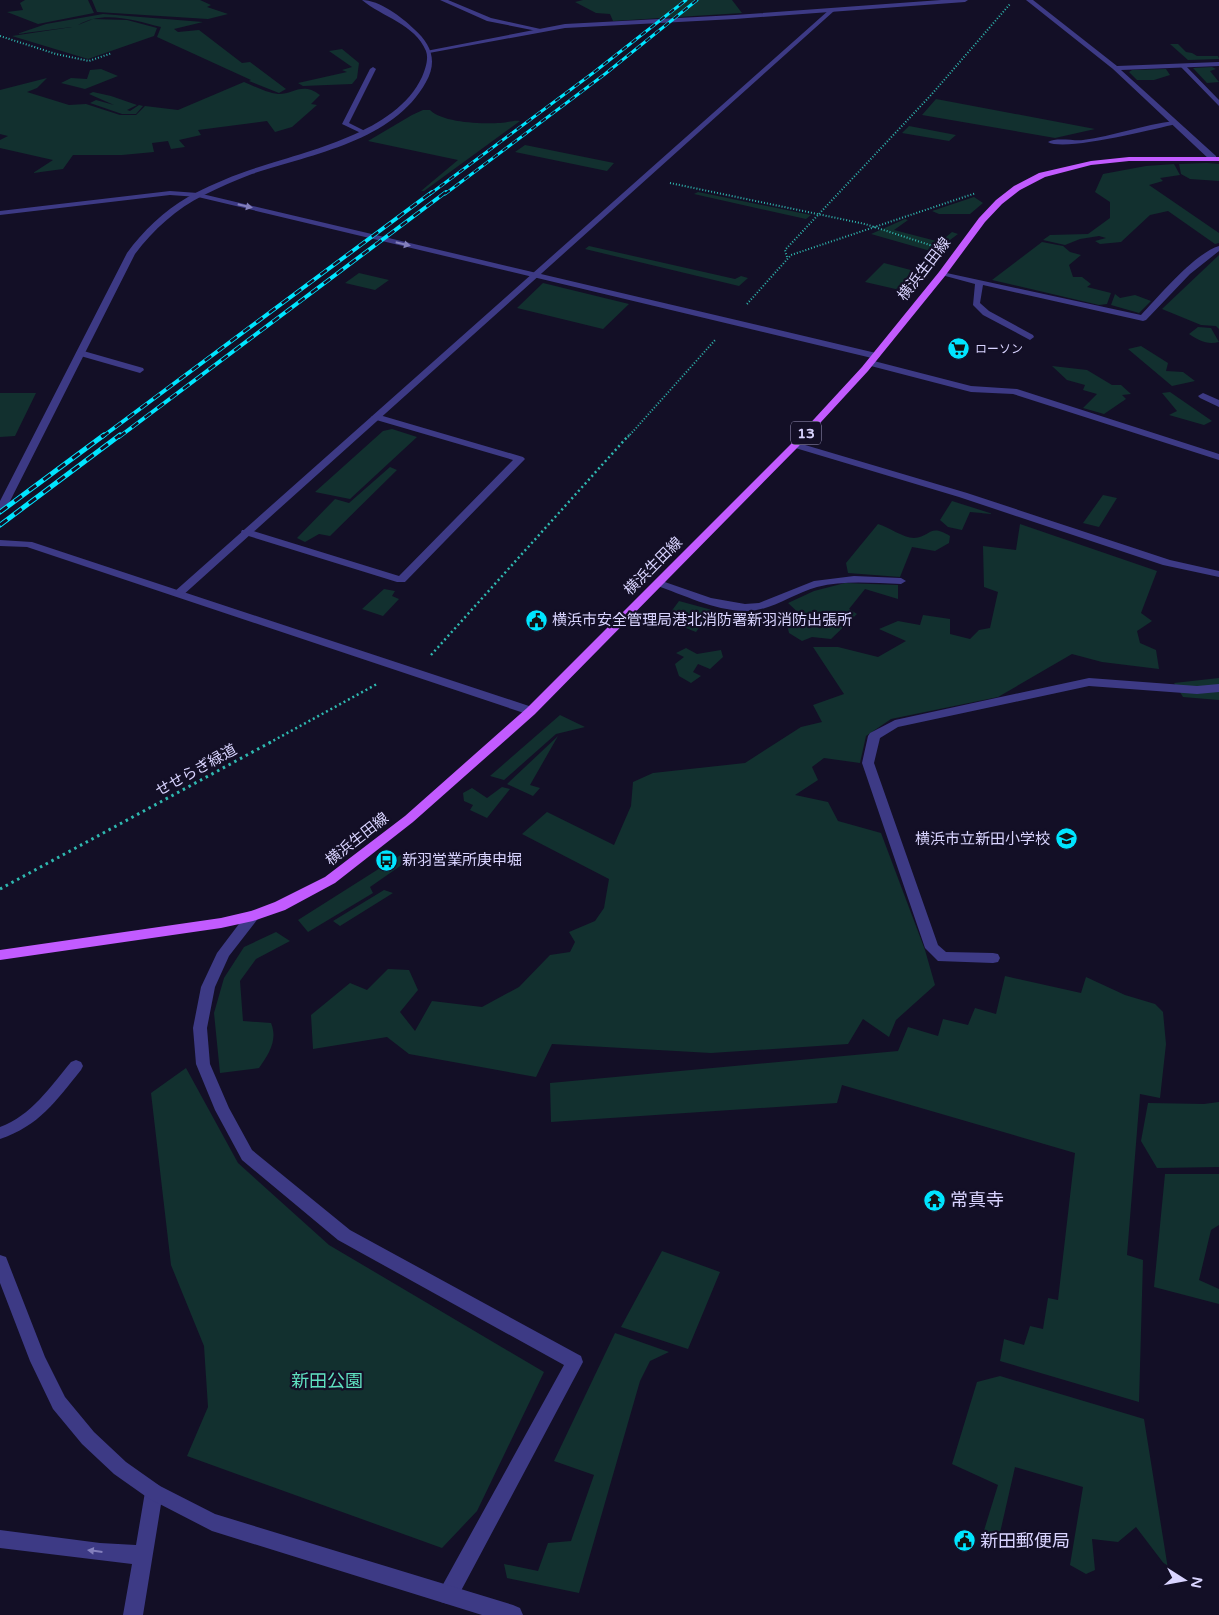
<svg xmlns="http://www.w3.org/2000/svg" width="1219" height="1615" viewBox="0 0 1219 1615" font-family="'Varela Round','Noto Sans JP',sans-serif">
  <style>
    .green { fill: #12302f }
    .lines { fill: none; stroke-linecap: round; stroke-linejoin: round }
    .path-far2 { stroke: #2fb8b0; stroke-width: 2; stroke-dasharray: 1 2; stroke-linecap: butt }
    .path-far1 { stroke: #2fb8b0; stroke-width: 2.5; stroke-dasharray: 2 3; stroke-linecap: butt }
    .path { stroke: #2fb8b0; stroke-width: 3; stroke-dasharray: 2.5 4; stroke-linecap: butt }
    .service { fill: #3d3a85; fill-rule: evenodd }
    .minor { fill: #3d3a85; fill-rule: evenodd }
    .tertiary { fill: #3d3a85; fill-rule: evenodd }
    .primary { fill: #c25bff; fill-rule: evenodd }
    .rail-far2-casing { stroke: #00e5ff; stroke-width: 3 }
    .rail-far1-casing { stroke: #00e5ff; stroke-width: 4 }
    .rail-casing { stroke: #00e5ff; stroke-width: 5 }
    .rail-far2 { stroke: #130f26; stroke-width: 2; stroke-dasharray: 6; stroke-linecap: butt }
    .rail-far1 { stroke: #130f26; stroke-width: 2.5; stroke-dasharray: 8; stroke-linecap: butt }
    .rail { stroke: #130f26; stroke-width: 3; stroke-dasharray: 9; stroke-linecap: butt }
    .oneway { fill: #837fbc }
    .labels { text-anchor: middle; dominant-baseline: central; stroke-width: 4.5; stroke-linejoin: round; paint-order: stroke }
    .far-poi-label { font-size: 12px; fill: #d9d4ff; stroke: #130f26; text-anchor: start }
    .shield { fill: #130f26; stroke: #9e99be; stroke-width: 1 }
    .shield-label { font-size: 14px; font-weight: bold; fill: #d9d4ff }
    .street-label { font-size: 15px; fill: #d9d4ff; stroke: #130f26 }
    .poi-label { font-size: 15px; fill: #d9d4ff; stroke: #130f26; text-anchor: start }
    .near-poi-label { font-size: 18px; fill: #d9d4ff; stroke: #130f26; text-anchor: start }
    .near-park-label { font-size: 18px; fill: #5fe0c0; stroke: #130f26 }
  </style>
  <rect width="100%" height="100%" fill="#130f26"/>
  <path class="green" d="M25 0H88L94 13 38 24 7 12 23 10 20 3Z
    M92 0H200L211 5 207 7 228 14 208 19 97 12Z
    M583 0H732L742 13 613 21 610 14 596 13 575 2Z
    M103 14 203 22 174 29 178 32 199 30 242 63 250 62 286 89 279 93 249 81 251 80 157 37 161 27C134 20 103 10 78 25L93 19 127 20 157 28 154 36 88 59 12 36 72 27 17 34 46 24Z
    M1170 44H1178L1186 52 1192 53 1197 56H1218L1219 59 1188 60Z
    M342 49 359 63 357 78 352 84 303 86 298 83 347 72 342 70 352 67 329 51Z
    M1212 67 1216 69 1210 71 1219 82 1207 83 1193 68Z
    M101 69 118 76 85 89 61 83 71 78 87 79 90 70Z
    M1166 69 1170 75 1154 80H1137L1129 72 1132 70Z
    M47 78 37 88 27 92 69 105 86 104 120 115H136L145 106 178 110 244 82C254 86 267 93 278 94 292 95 302 81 320 95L311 104 317 105 292 127 275 132 267 121 198 130 201 135 179 140 185 147 171 149 168 141 152 143 154 152 122 155H73L63 169 33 173 53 160 0 148V140L8 136 0 134V90Z
    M93 92 111 96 137 105 127 110 130 111 139 105 143 106 136 114H122L90 103 96 100 114 105 89 94Z
    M936 99 1095 129 1055 138 922 115Z
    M423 110H430C443 123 482 124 500 123 507 123 513 120 520 121L424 191H421L458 160 368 141 412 115Z
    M909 126 956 135 949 141 902 133Z
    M525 145 614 163 607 171 515 152Z
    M1207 163 1219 164V181L1190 179 1181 174 1179 164Z
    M1174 164 1180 175 1160 178 1163 181 1149 185 1219 233V243L1215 244 1168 211 1150 215 1121 242 1100 244 1095 241 1106 238 1099 236 1080 239 1065 245 1043 240 1050 235 1088 234 1110 218V202L1095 192 1103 174 1146 166Z
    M698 192 811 215 806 219 694 194Z
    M974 197 983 203 970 214H939L932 211Z
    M905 219 908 220 894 230 940 242 952 232 958 234 934 252 871 234Z
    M1042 242 1063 246 1070 252 1081 255 1069 265 1073 277H1082L1091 284 1087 287 1111 293 1107 304 1099 305 992 280Z
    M589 246 735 279 741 276 748 278 739 286 585 249Z
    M1219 255V329L1216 326 1201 325 1162 309Z
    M884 263 926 274 913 293 865 282Z
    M359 273 389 280 375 290 345 283Z
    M543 283 629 304 603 329 517 308Z
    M1115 294 1120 298 1135 295 1151 301 1139 313 1111 305Z
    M1198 327 1211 328 1219 342C1207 345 1200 341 1189 334Z
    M1141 346 1168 363 1166 371 1183 372 1195 381 1172 386 1128 349Z
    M1052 366 1087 370 1112 385H1121L1131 394 1122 395 1126 399 1104 414 1083 408 1097 394 1083 390 1085 385 1067 380Z
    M1170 392 1212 421 1204 425 1169 415 1177 411 1162 393Z
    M0 393H36L15 436 0 437Z
    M392 429 417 437 350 499 315 492 383 431Z
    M390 467 397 470 330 536 319 534 305 542 297 538 335 499 349 503Z
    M1103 495 1117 498 1099 527 1083 523Z
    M952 501 993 514 970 512 962 530 948 527 940 520Z
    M878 524C889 527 903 538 914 538 931 537 929 523 950 536L949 543 935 551 912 547 900 577 848 573 846 563Z
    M1020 524 1157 571 1141 613 1152 621 1137 631 1140 643 1156 650 1159 669 1102 662 1072 654 998 697 891 719 866 736 860 763 824 758 812 767 818 780 795 795 828 802 838 821 881 833 925 950 935 985 896 1020 889 1037 863 1019 848 1044 711 1053 552 1044 536 1077 409 1054 387 1037 313 1049 311 1015 350 983 367 990 388 969 409 970 418 990 400 1012 415 1031 432 1001 482 1007 519 987 550 955 570 952 575 942 569 932 595 921 604 908 609 879 522 834 547 812 614 845 631 806 633 782 653 773 745 763 801 727 822 722 813 705 844 694 813 647H838L878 657 906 641 879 629 898 621 920 625 923 615 950 619V634L970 639 979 630 990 628 998 592 984 587 983 546 1016 550Z
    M845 583 898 585V599L865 589 849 609 857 614 831 639 812 637 802 641 789 633 786 620 803 617 788 603 814 591Z
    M384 589 395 591 392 596 399 599 383 616 362 609Z
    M679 601 712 610 696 632 665 620Z
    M686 648 697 654 721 650 723 657 710 669 698 664 693 672 701 676 691 683 679 676 675 664 684 657 676 653Z
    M1219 678V700L1183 697 1174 683Z
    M560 715 585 727 556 734 504 780 490 776Z
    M558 736 530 785 540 788 533 796 507 784Z
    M502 787 510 789 487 818 470 810 473 805 464 801 463 793 472 788 487 798Z
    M407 851 416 855 370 887 373 893 308 932 298 920Z
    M384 890 393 893 340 926 333 921Z
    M276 932 290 941 256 959 240 981 243 1021 271 1023C278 1040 269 1054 259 1068L220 1073 214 1013 224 978 244 947Z
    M1005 976 1081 993 1086 977 1125 995 1155 1004 1163 1012 1166 1044 1160 1098 1140 1094 1127 1255 1143 1260 1139 1402 1000 1361 1004 1339 1024 1345 1030 1326 1043 1329 1048 1298 1058 1300 1075 1153 842 1085 837 1103 551 1122 550 1083 898 1051 908 1027 938 1036 943 1019 968 1025 975 1008 996 1014Z
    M186 1068 238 1163 329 1245 544 1372 477 1511 442 1548 187 1456 208 1407 204 1346 171 1265 151 1093Z
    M1219 1102V1167L1157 1168 1141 1141 1148 1103 1204 1104Z
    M1165 1174H1219V1225L1211 1230 1199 1280 1219 1289V1304L1154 1287Z
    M662 1251 720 1272 688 1349 621 1327Z
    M615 1333 669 1352 650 1361 640 1381 579 1593 507 1578 504 1564 538 1571 548 1543 571 1541 594 1475 554 1461Z
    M1000 1376 1144 1419 1168 1569 1136 1527 1118 1542 1092 1539 1095 1570 1086 1574 1070 1565 1083 1487 1015 1467 997 1546 982 1537 998 1485 952 1464 977 1382Z"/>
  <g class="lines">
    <path class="path-far2" d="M0 36 56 54 89 61 112 53
      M670 183 865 224 936 247
      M787 257 785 250 932 94 1010 4
      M747 304 791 255 976 193
      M628 437 716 339"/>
    <path class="path-far1" d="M431 655 629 435
      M269 743 377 684"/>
    <path class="path" d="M0 889 271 742"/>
    <path class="service" d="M440 0H448L491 18 545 30 542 32 487 21Z
      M1180 64H1184L1219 100V106L1180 66Z
      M373 67 376 69 349 123 367 132 363 134 342 124 370 69Z
      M1174 121 1176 122V124C1154 129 1064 152 1048 142 1056 137 1073 141 1083 140 1113 136 1143 125 1174 121Z
      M1219 246V251L1190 274 1146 320 1143 321 983 285 980 303 989 311 1033 335 1034 337 1030 340 983 315 973 305 975 284 938 274 942 272 1141 315C1159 296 1195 253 1219 246Z
      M80 350 143 368 144 370 140 373 77 355 76 353Z
      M870 360 971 386 1017 389 1219 454V460L1013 394 971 392 867 365 866 363Z
      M1203 393 1219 400V407L1200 398 1198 396Z
      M376 414 523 457 525 459 405 582H397L242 534 241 532 242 530H250L399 576 513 460 373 419 371 417Z
      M854 576 901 578 906 581 901 584C873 583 844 580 817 587 792 594 770 612 744 611 713 610 684 595 655 585L654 583 659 580 711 598 745 604 759 603 814 581Z
      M1089 678 1197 686 1219 684V692L1197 694 1089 686 898 727 880 738 874 763 938 945 946 952 993 953 998 954 1000 958 998 962 993 963 938 961 925 948 862 763 868 736 870 733 895 720Z
      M253 911 258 912 260 916 229 956 215 987 207 1028 210 1064 229 1108 252 1150 350 1230 581 1356 583 1362 455 1602 448 1604 441 1602 439 1595 441 1588 564 1365 338 1240 242 1160 215 1110 196 1064 193 1028 201 987 217 953 248 912Z
      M76 1060 81 1062 83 1066 81 1070C56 1101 39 1126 0 1139V1127C31 1116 51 1086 71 1062Z"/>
    <path class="minor" d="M941 0H968L965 2 735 19 565 28 429 53 426 51 565 24 735 15Z
      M1026 0H1033L1117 66 1219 62V66L1121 70 1216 156V160H1210L1113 69Z
      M170 191 198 193 876 353 880 356 876 359 198 197 170 195 0 215V211Z
      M795 442 967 493 1170 560 1219 571V577L1163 565 959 497 792 447V443Z
      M0 540 32 542 535 708 537 711 531 715 527 714 27 547 0 546Z
      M154 1483 160 1486 163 1492 143 1615H123L132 1564 0 1548V1530L100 1543 136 1545 145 1492 148 1486Z"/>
    <path class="tertiary" d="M362 0C379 0 402 17 414 29 431 44 438 61 426 82 393 142 311 154 252 174 236 180 220 187 204 195 176 209 154 229 135 254L5 511 0 514V501L127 253C143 231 164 211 188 197 206 187 227 178 247 171 301 152 395 135 422 77 425 70 429 59 426 51 415 24 382 17 362 0Z
      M829 10 834 11 182 596H174L173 594 174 592Z
      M0 1255 6 1257 45 1357 65 1397 94 1432 126 1462 160 1486 215 1514 513 1605 520 1608 523 1615H482L212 1531 148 1498 114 1474 82 1444 53 1409 30 1361 0 1283Z"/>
    <path class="primary" d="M1129 157H1219V161H1129L1091 165 1045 177 1020 190 1002 204 985 222 945 276 868 371 798 447 535 714 413 822 335 883 285 910 253 921 221 928 0 960V950L221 918 251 911 275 902 325 877 405 816 527 708 792 443 862 367 939 272 979 218 996 200 1014 186 1039 173 1091 161Z"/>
    <defs>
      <path id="rail-far2" d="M430 194 593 73 686 0
        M445 194 605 74 697 0"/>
      <path id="rail-far1" d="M102 437 432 192
        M119 437 446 192"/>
      <path id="rail" d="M0 512 104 435
        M0 525 120 435"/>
    </defs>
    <use href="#rail-far2" class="rail-far2-casing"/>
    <use href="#rail-far1" class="rail-far1-casing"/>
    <use href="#rail" class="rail-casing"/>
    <use href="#rail-far2" class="rail-far2"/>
    <use href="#rail-far1" class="rail-far1"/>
    <use href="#rail" class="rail"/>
  </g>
  <defs><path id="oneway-solid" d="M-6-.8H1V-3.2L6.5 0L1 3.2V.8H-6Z" transform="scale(1.25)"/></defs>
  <g class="oneway">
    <use href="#oneway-solid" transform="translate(245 206) rotate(13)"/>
    <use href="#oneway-solid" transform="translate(403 244) rotate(13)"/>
    <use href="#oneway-solid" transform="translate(95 1551) rotate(-173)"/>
  </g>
  <defs>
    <symbol id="supermarket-disc" viewBox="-11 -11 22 22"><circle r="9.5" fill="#00e5ff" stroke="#130f26"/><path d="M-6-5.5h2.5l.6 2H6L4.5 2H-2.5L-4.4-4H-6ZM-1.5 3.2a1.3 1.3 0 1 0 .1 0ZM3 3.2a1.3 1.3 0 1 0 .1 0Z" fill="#111"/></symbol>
    <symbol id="civic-disc" viewBox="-11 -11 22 22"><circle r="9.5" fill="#00e5ff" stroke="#130f26"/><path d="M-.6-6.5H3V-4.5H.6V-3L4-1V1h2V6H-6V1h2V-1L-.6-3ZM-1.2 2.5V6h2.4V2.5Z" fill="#111"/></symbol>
    <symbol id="school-disc" viewBox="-11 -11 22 22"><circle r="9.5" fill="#00e5ff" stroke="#130f26"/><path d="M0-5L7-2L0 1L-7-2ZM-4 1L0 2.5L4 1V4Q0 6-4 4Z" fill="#111"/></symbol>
    <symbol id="bus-disc" viewBox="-11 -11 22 22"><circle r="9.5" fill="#00e5ff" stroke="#130f26"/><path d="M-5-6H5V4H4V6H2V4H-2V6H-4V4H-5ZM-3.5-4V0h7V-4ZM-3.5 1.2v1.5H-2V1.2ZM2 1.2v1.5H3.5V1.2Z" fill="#111"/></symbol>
    <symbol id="temple-disc" viewBox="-11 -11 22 22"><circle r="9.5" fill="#00e5ff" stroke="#130f26"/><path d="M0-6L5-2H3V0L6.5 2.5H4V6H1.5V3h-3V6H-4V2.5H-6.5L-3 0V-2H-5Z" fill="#111"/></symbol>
  </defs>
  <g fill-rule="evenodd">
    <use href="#supermarket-disc" x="946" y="336" width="25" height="25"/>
    <use href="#civic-disc" x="524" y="608" width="25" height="25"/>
    <use href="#school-disc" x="1054" y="826" width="25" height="25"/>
    <use href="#bus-disc" x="374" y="848" width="25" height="25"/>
    <use href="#temple-disc" x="922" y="1188" width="25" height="25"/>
    <use href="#civic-disc" x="952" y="1528" width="25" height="25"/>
  </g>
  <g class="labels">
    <g class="far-poi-label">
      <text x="975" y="349">ローソン</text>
    </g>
    <rect class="shield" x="791" y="421.5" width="30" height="23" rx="4"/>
    <g class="shield-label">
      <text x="806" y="433">13</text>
    </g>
    <g class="street-label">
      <text transform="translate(924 269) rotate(-52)">横浜生田線</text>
      <text transform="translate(653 566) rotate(-45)">横浜生田線</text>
      <text transform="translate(196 770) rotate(-29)">せせらぎ緑道</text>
      <text transform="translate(357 839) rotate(-38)">横浜生田線</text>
    </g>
    <g class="poi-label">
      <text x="552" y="620">横浜市安全管理局港北消防署新羽消防出張所</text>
      <text x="1050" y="839" text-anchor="end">横浜市立新田小学校</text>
      <text x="402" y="860">新羽営業所庚申堀</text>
    </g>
    <g class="near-poi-label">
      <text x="950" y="1200">常真寺</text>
      <text x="980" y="1541">新田郵便局</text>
    </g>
    <g class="near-park-label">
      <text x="327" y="1381">新田公園</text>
    </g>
  </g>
  <g transform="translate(1184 1580) rotate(101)" stroke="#130f26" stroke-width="4" paint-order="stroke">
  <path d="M0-4L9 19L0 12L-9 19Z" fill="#d9d4ff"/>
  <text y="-8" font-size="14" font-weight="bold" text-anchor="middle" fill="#d9d4ff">N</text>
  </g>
</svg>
